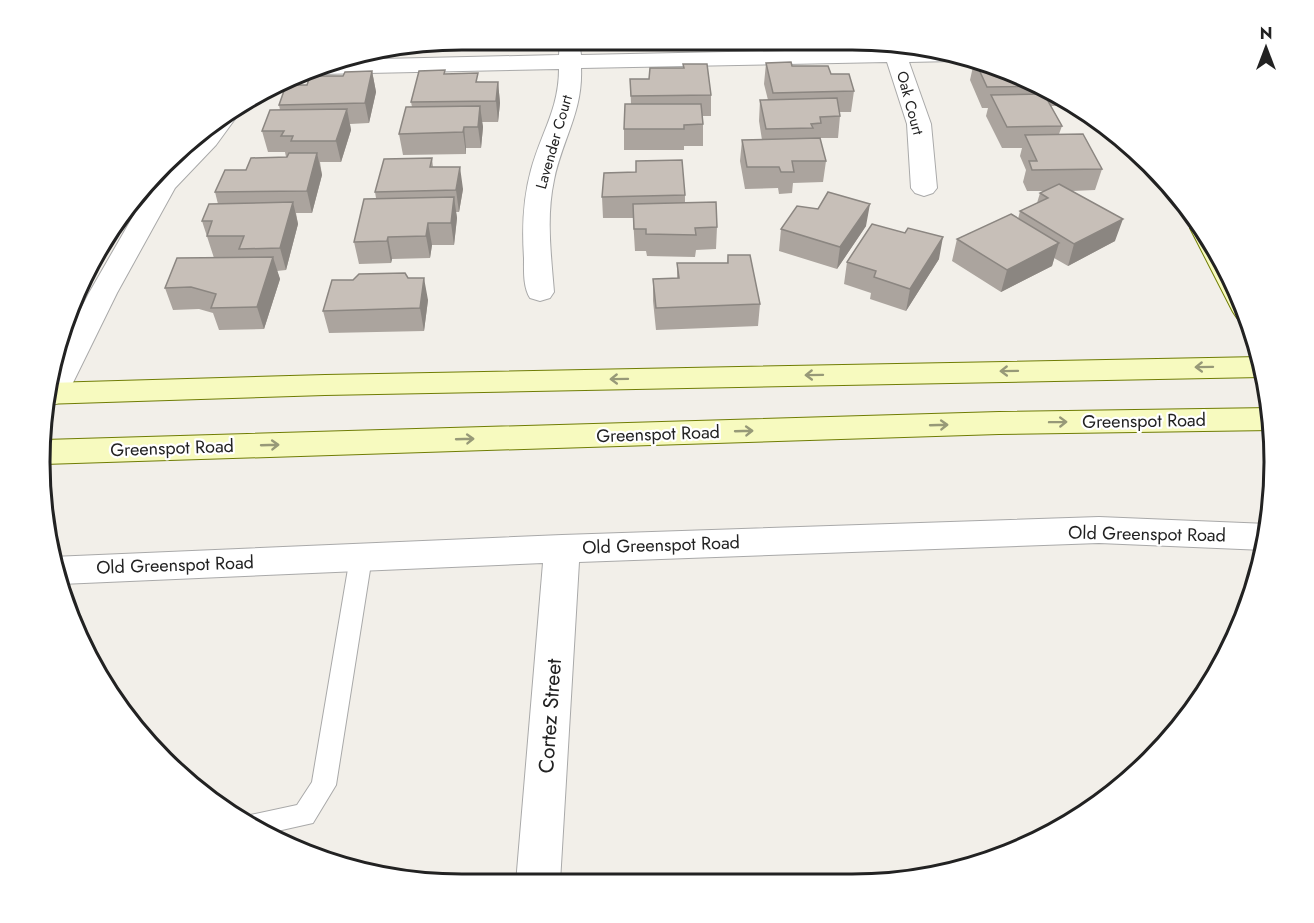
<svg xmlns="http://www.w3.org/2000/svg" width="1314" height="923" viewBox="0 0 1314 923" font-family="Jost,sans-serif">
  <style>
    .park { fill: #c8facc }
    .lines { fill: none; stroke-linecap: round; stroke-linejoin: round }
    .lane-casing { stroke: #a9a9a9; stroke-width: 2 }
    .street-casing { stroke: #a9a9a9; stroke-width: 2 }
    .secondary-casing { stroke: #707d05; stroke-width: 2 }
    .lane { fill: #fff; fill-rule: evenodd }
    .street { fill: #fff; fill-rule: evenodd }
    .secondary { fill: #f7fabf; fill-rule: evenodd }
    .wall { fill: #aba49e }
    .shaded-wall { fill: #8b8681 }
    .building { fill: #c7bfb8; stroke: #8b8681; stroke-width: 1.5 }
    .oneway { stroke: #979978 }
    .labels { text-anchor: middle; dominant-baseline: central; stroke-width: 4.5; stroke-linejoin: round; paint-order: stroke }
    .far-street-label { font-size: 15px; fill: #222; stroke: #fff }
    .street-label { font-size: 18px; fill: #222; stroke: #fff }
    .near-street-label { font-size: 21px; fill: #222; stroke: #fff }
    .rim { fill: none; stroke: #222; stroke-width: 3 }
  </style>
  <rect width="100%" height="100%" fill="#f2efe9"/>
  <path class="park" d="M594 41 776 44 614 48 594 43Z"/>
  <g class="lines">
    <defs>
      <path id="lane" d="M361 549 368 551 372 557 336 785 313 823 264 834 240 819 241 817 297 805 312 782 350 557 354 551Z"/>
      <path id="street" d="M560 41H579L581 55 883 49 882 46 937 48 962 57 953 61 909 62 931 124 937 188 933 193 924 196 915 193 911 188 907 124 887 62 581 68C583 112 562 140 554 180 546 217 551 255 554 292L550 298 540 301 530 298C523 287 524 271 524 258 522 228 523 199 531 170 541 133 559 109 559 69L321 74 313 71 338 60 559 55Z
        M240 104 243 108 216 145 175 188 117 293 64 401 53 405 44 402 56 358 89 293 151 185 196 137 227 110Z
        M1099 517 1268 524 1264 550 1099 543 579 562 560 882 516 883 543 563 61 584 52 557 562 535Z"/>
      <path id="secondary" d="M1198 221 1218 250 1250 320 1237 318 1233 312 1190 228 1194 222Z
        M1260 357 1264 376 1262 377 325 395 43 404 49 383 325 375Z
        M1271 408 1272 430 999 434 44 464V440L999 412Z"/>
    </defs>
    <use href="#lane" class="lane-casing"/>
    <use href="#street" class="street-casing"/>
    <use href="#secondary" class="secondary-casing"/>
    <use href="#lane" class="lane"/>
    <use href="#street" class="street"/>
    <use href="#secondary" class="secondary"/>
  </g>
  <path class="wall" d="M974 62 1064 96 1066 98 1064 106H1051L1062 126 1059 134 1102 169 1095 190 1072 191 1115 241 1068 266 1054 258 1052 266 1001 292 952 261 957 239 1018 219 1020 211 1037 203 1040 193 1044 191H1027L1023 182 1026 170 1020 156 1022 148H1002L986 116 988 108H982L970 80Z
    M766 63 792 66 831 74 854 91 851 112H840V116L838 138H819L826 161 823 182 793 183 792 193 779 194 778 188 745 189 740 161 742 140H762L759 121 760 100H768L764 84Z
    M683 64 711 95V116H702L703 124V146H684V150H624V129L631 104 630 79H649L683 68Z
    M372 71 376 92 369 123 350 124 351 130 341 162H320L322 175 312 213H296L298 224 286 270 277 271 280 279 264 329 219 330 213 313 199 309 173 310 165 288 214 258 202 221 218 204 215 192 246 170 286 157 285 152H268L262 131 280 110 279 105 343 76Z
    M445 74 479 82H498L500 103 498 122H482L483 127 481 148H466V154L403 155 399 134 412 107 411 102Z
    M432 158 433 167 463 189 459 212H456L457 218 454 245H432L430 258 392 259 391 263 359 264 354 242 376 198 375 192Z
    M685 195V203L717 227 716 249 696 250 695 257 647 256 646 251H635L633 218H603L602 197Z
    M866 226 837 269 779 251 781 229Z
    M728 255 760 304 758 326 656 330 653 301V279L677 278V263H727Z
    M939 259 906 311 870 299 871 293 844 284 847 262Z
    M408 278 428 300 424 331 329 333 323 311 353 280Z"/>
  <path class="shaded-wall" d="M372 71 376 92 369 123 365 103Z
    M498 82 500 103 498 122 496 101Z
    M480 106 483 127 481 148 478 127Z
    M347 109 351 130 341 162 336 141Z
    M464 127 466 148V154L463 132Z
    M317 153 322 175 312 213 307 191Z
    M460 167 463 189 459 212 456 190Z
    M454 197 457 218 454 245 451 223Z
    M293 202 298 224 286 270 280 248Z
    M870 204 866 226 837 269 840 247Z
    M1123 219 1115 241 1068 266 1074 244Z
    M428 223 432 245 430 258 426 236Z
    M388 237 392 259 391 263 387 241Z
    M943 237 939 259 906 311 910 289Z
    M1059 243 1052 266 1001 292 1007 270Z
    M273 257 280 279 264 329 257 307Z
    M424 278 428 300 424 331 420 308Z"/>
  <path class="building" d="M791 62 792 66H828L831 74H849L854 91 773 93 766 63Z
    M976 63 1038 86 987 87Z
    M683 64H707L711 95 631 96 630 79H649L650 68H684Z
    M445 70 444 74 478 73 476 82H498L496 101 411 102 419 71Z
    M372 71 365 103 279 105 286 85H307L310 76H343L345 72Z
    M1044 94 1062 126 1007 127 991 95Z
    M837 98 840 116 820 117 821 123 811 124 813 128 766 129 760 100Z
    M625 104H701L703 124 684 125V129H624Z
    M480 106 478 127H464L463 132 399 134 406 107Z
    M347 109 336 141H291L293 136H281L284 131H262L270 110Z
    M1083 134 1102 169 1032 170 1029 161H1037L1025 135Z
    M820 138 826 161H792L794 172H781L779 167H747L742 140Z
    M289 153H317L307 191 215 192 225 170H246L251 158 287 157Z
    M432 158 430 167H460L456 190 375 192 384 159Z
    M682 160 685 195 602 197 604 173 636 172V161Z
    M1059 184 1123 219 1074 244 1020 211 1048 198 1040 193Z
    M828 192 870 204 840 247 781 229 797 206 818 209Z
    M454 197 451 223H428L426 236 388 237 387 241 354 242 364 199Z
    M293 202 280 248 239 249 244 236H207L212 221H202L209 204Z
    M716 202 717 227 695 228 696 235 646 234V229H634L633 204Z
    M1011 214 1059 243 1007 270 957 239Z
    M872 224 905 233 908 228 943 237 910 289 874 277 876 271 847 262Z
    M728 255H750L760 304 656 308 653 279 679 278 677 263H728Z
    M273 257 257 307 211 308 216 294 191 287 165 288 177 258Z
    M405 273 408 278H424L420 308 323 311 332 280H353L359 274Z"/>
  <defs><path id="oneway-shaft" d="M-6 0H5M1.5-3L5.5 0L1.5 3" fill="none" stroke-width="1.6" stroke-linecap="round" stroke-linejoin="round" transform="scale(1.5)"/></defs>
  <g class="oneway">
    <use href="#oneway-shaft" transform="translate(1204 367) rotate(179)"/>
    <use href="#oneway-shaft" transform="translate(1009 371) rotate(179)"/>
    <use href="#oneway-shaft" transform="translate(814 375) rotate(179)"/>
    <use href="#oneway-shaft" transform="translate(619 379) rotate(179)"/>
    <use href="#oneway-shaft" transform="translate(1058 422) rotate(-1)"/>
    <use href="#oneway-shaft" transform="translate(939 425) rotate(-2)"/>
    <use href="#oneway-shaft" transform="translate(744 431) rotate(-2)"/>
    <use href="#oneway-shaft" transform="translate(465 439) rotate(-2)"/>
    <use href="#oneway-shaft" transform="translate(270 445) rotate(-2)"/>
  </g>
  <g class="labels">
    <g class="far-street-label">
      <text transform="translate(910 103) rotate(75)">Oak Court</text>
      <text transform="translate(554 142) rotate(-74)">Lavender Court</text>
    </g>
    <g class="street-label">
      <text transform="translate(1144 421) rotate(-1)">Greenspot Road</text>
      <text transform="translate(658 434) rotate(-2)">Greenspot Road</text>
      <text transform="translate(172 448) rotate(-2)">Greenspot Road</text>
      <text transform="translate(1147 534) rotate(1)">Old Greenspot Road</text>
      <text transform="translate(661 545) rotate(-2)">Old Greenspot Road</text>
      <text transform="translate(175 565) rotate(-2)">Old Greenspot Road</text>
    </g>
    <g class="near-street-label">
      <text transform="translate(550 716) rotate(-86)">Cortez Street</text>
    </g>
  </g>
  <path d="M0 0H1314V923H0ZM462 50H852A412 412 0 0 1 1264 462V462A412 412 0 0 1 852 874H462A412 412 0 0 1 50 462V462A412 412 0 0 1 462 50Z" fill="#fff" fill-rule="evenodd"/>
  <path class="rim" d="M462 50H852A412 412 0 0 1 1264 462V462A412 412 0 0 1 852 874H462A412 412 0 0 1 50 462V462A412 412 0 0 1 462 50Z"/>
  <g transform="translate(1266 48)" stroke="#ffffff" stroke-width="4.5" paint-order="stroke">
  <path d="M0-4.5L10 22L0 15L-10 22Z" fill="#222222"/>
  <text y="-9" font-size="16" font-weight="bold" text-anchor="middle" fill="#222222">N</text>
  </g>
</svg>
